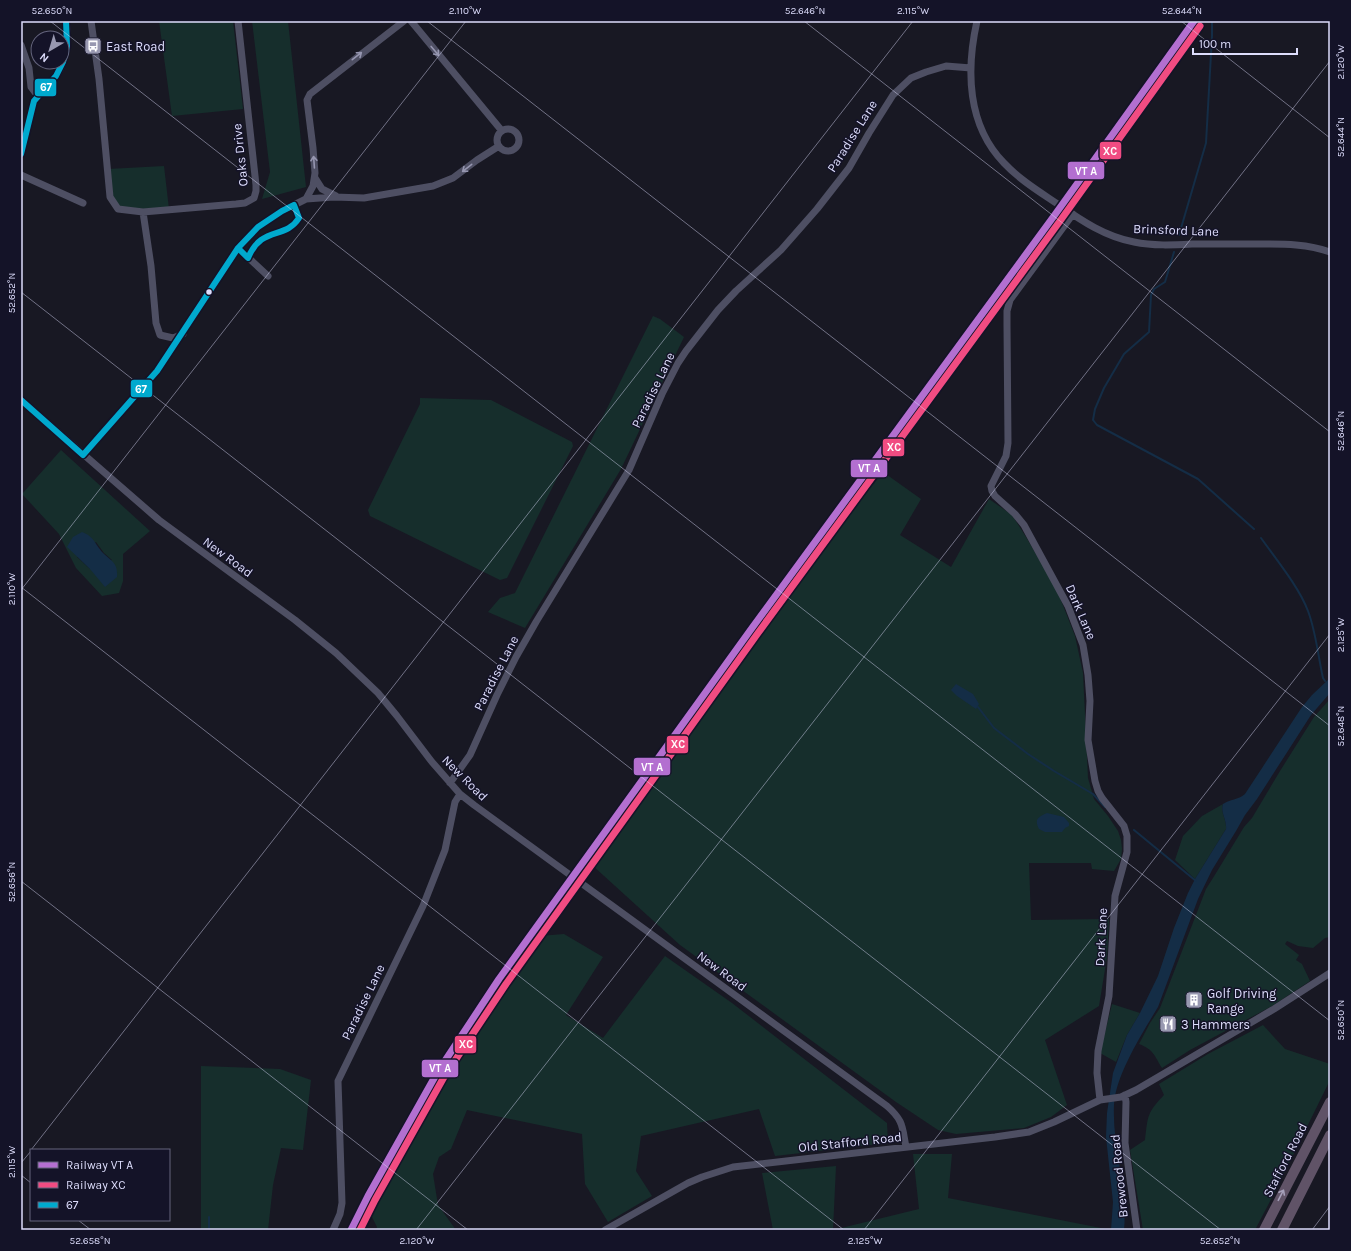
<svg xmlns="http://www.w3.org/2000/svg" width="1351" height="1251" viewBox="0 0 1351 1251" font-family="Karla,sans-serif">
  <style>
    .green { fill: #162e2c; fill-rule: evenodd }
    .water { fill: #142d46 }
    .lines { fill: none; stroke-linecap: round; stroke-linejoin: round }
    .stream { stroke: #142d46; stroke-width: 2 }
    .minor { stroke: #4e4f63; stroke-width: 7 }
    .highway { stroke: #605367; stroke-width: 10 }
    .bus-1-casing { stroke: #141328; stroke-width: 9 }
    .bus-1 { stroke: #00a9ce; stroke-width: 6 }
    .rail-1-casing { stroke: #141328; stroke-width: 10 }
    .rail-2-casing { stroke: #141328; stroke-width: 10 }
    .rail-1 { stroke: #b36fd0; stroke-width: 7 }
    .rail-2 { stroke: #f14c82; stroke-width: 7 }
    .oneway { stroke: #9696b0 }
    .oneway2 { stroke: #a59fb9 }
    .ticks { fill: none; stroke: #ddddfc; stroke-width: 1; stroke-opacity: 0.45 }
    .bus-dot { fill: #ddddfc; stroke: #141328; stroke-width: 1.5 }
    .labels { text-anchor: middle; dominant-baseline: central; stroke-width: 3; stroke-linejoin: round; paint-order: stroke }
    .poi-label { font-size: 13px; fill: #ddddfc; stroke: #141328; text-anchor: start }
    .street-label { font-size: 13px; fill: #ddddfc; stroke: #141328 }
    .line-badge { stroke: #141328; stroke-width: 1.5 }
    .badge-label { font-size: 11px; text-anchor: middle; font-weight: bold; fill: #fff }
    .neatline { fill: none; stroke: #ddddfc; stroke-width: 1.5 }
    .ticks-label { font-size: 10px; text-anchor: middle; fill: #ddddfc }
  </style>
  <rect width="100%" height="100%" fill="#181823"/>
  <path class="green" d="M159 21H233L243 109 172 116Z
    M252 21H288L306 187 262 199 270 172Z
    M164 166 169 209H118L110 197 108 169Z
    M653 316 660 319 684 337 621 469 525 628 488 612 500 598 515 593Z
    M420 398 491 400 572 442 573 446 507 578 500 580 370 516 368 510 420 404Z
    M61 450 150 531 123 554V581L119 593 102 596 76 568 59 534 22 494ZM96 542 104 553 112 560 90 569 77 557Z
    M883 472 921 499 900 535 951 567 989 499 1012 515 1026 537 1057 590 1075 636 1083 673 1088 778 1094 799 1108 816 1118 831 1121 840 1122 849 1121 859 1114 871 1092 869 1091 863H1029L1031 920 1109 919 1107 957 1099 1006 1045 1040 1067 1105 1051 1117 1024 1128 956 1134 938 1130 896 1102 680 945 592 865 699 715 803 573Z
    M1330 699V937L1325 938 1313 948 1298 946 1287 941 1285 944 1299 955 1296 960 1302 964 1310 981 1272 1006 1190 1050 1162 1068C1154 1055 1154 1050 1139 1044L1150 1023 1160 1008 1206 889 1213 878 1244 827 1252 818 1280 771 1314 717Z
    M1223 804C1220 812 1227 820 1226 829L1195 879 1175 860 1183 836 1202 816Z
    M564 934 603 957 566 1015 603 1038 665 956 732 1003 887 1123 888 1143 775 1156 759 1109 641 1136 636 1171 652 1196 608 1222 585 1184 582 1134 467 1110 451 1149 439 1157 433 1174 438 1205 456 1230H376L377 1227 368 1209 424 1104 464 1043 540 936Z
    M1112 1004 1140 1013 1127 1035 1116 1062 1100 1053Z
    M1263 1025 1285 1049 1330 1064V1080L1276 1190 1255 1230H1143L1130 1150 1145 1140C1148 1115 1147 1113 1164 1095L1159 1084 1208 1054Z
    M201 1066 280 1069 311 1080 303 1150 281 1148 273 1185 268 1230H201Z
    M913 1154H952L948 1198 1111 1230H773L762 1173 836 1166 833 1230 919 1209Z"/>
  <path class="water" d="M82 532C95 537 95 545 104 554 113 562 118 564 117 577L105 587 90 569 67 547 73 537Z
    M1330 678V693L1311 715 1257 799 1245 815 1236 831 1212 870 1198 899 1158 1007C1143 1032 1115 1076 1114 1105 1112 1147 1128 1188 1124 1230H1111L1113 1202 1106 1137 1107 1113 1113 1073 1127 1035 1140 1013 1158 976 1174 928 1188 893 1195 879 1226 829C1227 820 1220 812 1223 804 1230 799 1238 800 1245 794L1302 707 1312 695Z
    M956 684 973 694 979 704 976 709 957 696 951 690Z
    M1047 813 1064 817 1069 823V826L1065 828 1062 832H1045L1039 829C1034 819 1038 817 1047 813Z"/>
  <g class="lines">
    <path class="stream" d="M1179 235 1206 143 1212 36V21
      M1174 252 1165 282 1154 289 1151 295 1149 332 1124 354 1104 388 1095 409 1093 420 1097 425 1198 479 1254 529
      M1261 538C1276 559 1299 587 1308 611 1316 632 1318 656 1323 678L1325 681
      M978 707 994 728 1028 754 1054 771 1093 794 1105 807
      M1134 830 1196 881
      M209 1230V1217"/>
    <path class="minor" d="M91 21 99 79 110 197 118 209 143 212 236 204 245 203 254 198 256 191V185L238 21
      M411 21 502 131
      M977 21C966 70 967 125 1004 163 1020 180 1040 192 1059 205 1082 221 1106 237 1134 242 1153 246 1173 245 1192 244 1215 244 1238 244 1261 244 1284 244 1308 244 1330 252
      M21 45 29 68 31 87 37 95
      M497 140a11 11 0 1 1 22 0a11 11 0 1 1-22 0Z
      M21 154 34 101C38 93 45 89 51 83 66 66 70 43 66 21
      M21 175 83 203
      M315 178 322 189 336 196
      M306 199 313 186 315 173 313 148 307 100 310 94 404 21
      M143 212 151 266 156 323 160 335 173 338 183 334
      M1073 214 1010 300 1007 311V325L1008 443 1006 456 991 486 992 491 995 496 1015 514 1024 525 1068 606 1083 645 1088 675 1090 701 1088 740 1095 781 1098 791 1102 798 1124 826 1127 836V852L1115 896 1109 996 1098 1051 1097 1073 1100 1100
      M238 248 268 276
      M21 400 159 520 295 620 336 653 378 693 397 716 432 762 460 794 474 805 887 1106C904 1121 902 1127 906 1147
      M83 455 157 371 238 248 258 227 282 211 306 199 334 197 364 198 433 186 453 178 477 160 499 146
      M450 783 470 755 497 695 516 657 536 622 629 470 662 394 678 363 686 351 718 310 736 291 781 250 817 209 849 168 869 133 893 95 911 78 926 72 946 66 971 68
      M1125 1095 1126 1102 1125 1143 1137 1230
      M333 1230 340 1214 342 1203 338 1081 423 906 445 850 455 802 460 794
      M605 1230 688 1183 702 1177 733 1167 995 1137 1029 1132 1054 1122 1100 1100 1121 1097 1136 1090 1274 1009 1330 973"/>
    <path class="highway" d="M1264 1230 1330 1102
      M1282 1230 1330 1135"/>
    <defs>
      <path id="bus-1" d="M21 154 34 101 56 76 63 62 67 46 66 21
        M294 205 299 218C285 240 262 225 248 258L238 248 258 227 282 211Z
        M21 400 83 455 157 371 238 248"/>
    </defs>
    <use href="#bus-1" class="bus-1-casing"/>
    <use href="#bus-1" class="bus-1"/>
    <defs>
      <path id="rail-1" d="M351 1230 368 1196 437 1073 499 979 752 628 1054 216 1194 21"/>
      <path id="rail-2" d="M360 1230 375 1200 444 1077 506 984 758 633 1060 221 1200 26"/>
    </defs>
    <use href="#rail-1" class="rail-1-casing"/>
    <use href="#rail-2" class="rail-2-casing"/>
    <use href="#rail-1" class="rail-1"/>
    <use href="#rail-2" class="rail-2"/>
  </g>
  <defs><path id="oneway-shaft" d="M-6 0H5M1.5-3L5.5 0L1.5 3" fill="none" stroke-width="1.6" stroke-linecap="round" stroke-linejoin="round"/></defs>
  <g class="oneway">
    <use href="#oneway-shaft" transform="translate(435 51) rotate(50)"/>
    <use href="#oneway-shaft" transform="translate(357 56) rotate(-38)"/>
    <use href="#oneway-shaft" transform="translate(314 162) rotate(-94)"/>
    <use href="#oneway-shaft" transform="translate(467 168) rotate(142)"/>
  </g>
  <use class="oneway2" href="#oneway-shaft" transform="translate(1281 1195) rotate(-63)"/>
  <path class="ticks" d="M50 21 1330 1021M427 21 1330 726M804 21 1330 432M1181 21 1330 138M21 292 1221 1230M21 587 844 1230M21 590 466 21M21 881 468 1230M31 1150 913 21M21 1163 31 1151M21 1175 31 1183M78 1220 91 1230M416 1230 1330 61M864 1230 1330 634M1312 1230 1330 1206"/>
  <defs>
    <symbol id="bus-square" viewBox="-11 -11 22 22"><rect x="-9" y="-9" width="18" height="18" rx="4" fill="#9898b0" stroke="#141328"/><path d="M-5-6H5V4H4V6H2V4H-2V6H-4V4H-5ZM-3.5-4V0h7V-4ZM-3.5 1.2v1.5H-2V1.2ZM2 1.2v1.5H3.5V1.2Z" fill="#fff"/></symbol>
    <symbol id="building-square" viewBox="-11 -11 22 22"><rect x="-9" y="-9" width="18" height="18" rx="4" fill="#9898b0" stroke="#141328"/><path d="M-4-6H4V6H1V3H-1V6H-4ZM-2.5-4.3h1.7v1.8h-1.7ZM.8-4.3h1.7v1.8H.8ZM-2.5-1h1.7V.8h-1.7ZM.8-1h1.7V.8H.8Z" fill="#fff"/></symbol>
    <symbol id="restaurant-square" viewBox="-11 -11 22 22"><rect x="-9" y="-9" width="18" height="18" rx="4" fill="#9898b0" stroke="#141328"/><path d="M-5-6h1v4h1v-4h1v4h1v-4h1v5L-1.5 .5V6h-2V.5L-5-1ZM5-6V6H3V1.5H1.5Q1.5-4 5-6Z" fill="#fff"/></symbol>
  </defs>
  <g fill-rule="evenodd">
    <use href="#bus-square" x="83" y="36" width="20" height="20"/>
    <use href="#building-square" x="1184" y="990" width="20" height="20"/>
    <use href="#restaurant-square" x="1158" y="1014" width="20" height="20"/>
  </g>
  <circle class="bus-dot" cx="209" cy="292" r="3.5"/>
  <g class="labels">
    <g class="poi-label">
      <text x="106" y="46">East Road</text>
      <text x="1207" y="993">Golf Driving<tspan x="1207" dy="15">Range</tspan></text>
      <text x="1181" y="1024">3 Hammers</text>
    </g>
    <g class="street-label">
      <text transform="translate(852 136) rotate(-58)">Paradise Lane</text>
      <text transform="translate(240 155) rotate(-96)">Oaks Drive</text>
      <text transform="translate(1176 230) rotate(2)">Brinsford Lane</text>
      <text transform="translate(653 390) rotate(-64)">Paradise Lane</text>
      <text transform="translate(228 557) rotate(36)">New Road</text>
      <text transform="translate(1081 612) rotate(67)">Dark Lane</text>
      <text transform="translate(496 673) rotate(-63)">Paradise Lane</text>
      <text transform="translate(465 778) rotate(45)">New Road</text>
      <text transform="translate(1101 937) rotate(-87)">Dark Lane</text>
      <text transform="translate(722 971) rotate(36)">New Road</text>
      <text transform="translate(363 1002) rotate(-64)">Paradise Lane</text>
      <text transform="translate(850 1142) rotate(-6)">Old Stafford Road</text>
      <text transform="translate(1285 1160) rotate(-63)">Stafford Road</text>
      <text transform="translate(1119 1176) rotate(-96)">Brewood Road</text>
    </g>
  </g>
  <g class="line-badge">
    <rect x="34" y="78" width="23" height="19" rx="4" fill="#00a9ce"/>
    <rect x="1099" y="141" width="23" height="19" rx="4" fill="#f14c82"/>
    <rect x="1067" y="161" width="38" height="19" rx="4" fill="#b36fd0"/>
    <rect x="130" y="379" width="23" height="19" rx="4" fill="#00a9ce"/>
    <rect x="882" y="438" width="23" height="19" rx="4" fill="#f14c82"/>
    <rect x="850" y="459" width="38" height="19" rx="4" fill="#b36fd0"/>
    <rect x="666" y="735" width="23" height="19" rx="4" fill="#f14c82"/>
    <rect x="633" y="757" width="38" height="19" rx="4" fill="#b36fd0"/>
    <rect x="454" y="1035" width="23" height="19" rx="4" fill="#f14c82"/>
    <rect x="421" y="1059" width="38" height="19" rx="4" fill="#b36fd0"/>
  </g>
  <g class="badge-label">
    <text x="46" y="91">67</text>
    <text x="1110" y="155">XC</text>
    <text x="1086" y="175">VT A</text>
    <text x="141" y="393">67</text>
    <text x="894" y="451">XC</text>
    <text x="869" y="472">VT A</text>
    <text x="678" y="748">XC</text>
    <text x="652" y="771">VT A</text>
    <text x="466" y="1048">XC</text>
    <text x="440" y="1072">VT A</text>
  </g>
  <rect width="1351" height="1251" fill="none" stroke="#141328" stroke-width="44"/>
  <rect x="30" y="1149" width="140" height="72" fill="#141328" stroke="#64647d"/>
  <rect x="38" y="1162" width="20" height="6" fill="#b36fd0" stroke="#64647d"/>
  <text x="66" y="1169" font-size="12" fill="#ddddfc">Railway VT A</text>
  <rect x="38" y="1182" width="20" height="6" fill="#f14c82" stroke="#64647d"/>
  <text x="66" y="1189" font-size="12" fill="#ddddfc">Railway XC</text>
  <rect x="38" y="1202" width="20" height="6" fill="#00a9ce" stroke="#64647d"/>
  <text x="66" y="1209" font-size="12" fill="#ddddfc">67</text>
  <g transform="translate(50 50) rotate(218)"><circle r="19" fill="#141328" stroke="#64647d"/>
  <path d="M0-3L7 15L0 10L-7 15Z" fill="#9898b0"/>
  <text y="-6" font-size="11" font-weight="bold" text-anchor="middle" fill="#ddddfc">N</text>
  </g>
  <path d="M1193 48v6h104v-6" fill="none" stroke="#ddddfc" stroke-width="2"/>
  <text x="1199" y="48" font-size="12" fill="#ddddfc" stroke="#141328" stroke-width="3" paint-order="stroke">100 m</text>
  <rect x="22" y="22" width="1307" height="1207" class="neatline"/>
  <g class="ticks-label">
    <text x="52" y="14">52.650°N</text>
    <text x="465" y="14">2.110°W</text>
    <text x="805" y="14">52.646°N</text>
    <text x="913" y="14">2.115°W</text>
    <text x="1182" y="14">52.644°N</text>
    <text transform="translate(1340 62) rotate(-90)" y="4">2.120°W</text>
    <text transform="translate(1340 137) rotate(-90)" y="4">52.644°N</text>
    <text transform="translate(11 293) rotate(-90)" y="4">52.652°N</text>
    <text transform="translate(1340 431) rotate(-90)" y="4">52.646°N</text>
    <text transform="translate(11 589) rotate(-90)" y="4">2.110°W</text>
    <text transform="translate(1340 635) rotate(-90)" y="4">2.125°W</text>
    <text transform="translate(1340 726) rotate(-90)" y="4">52.648°N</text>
    <text transform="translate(11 882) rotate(-90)" y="4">52.656°N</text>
    <text transform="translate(1340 1020) rotate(-90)" y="4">52.650°N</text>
    <text transform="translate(11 1162) rotate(-90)" y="4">2.115°W</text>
    <text x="90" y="1244">52.658°N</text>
    <text x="417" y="1244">2.120°W</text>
    <text x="865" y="1244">2.125°W</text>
    <text x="1220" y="1244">52.652°N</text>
  </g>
</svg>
